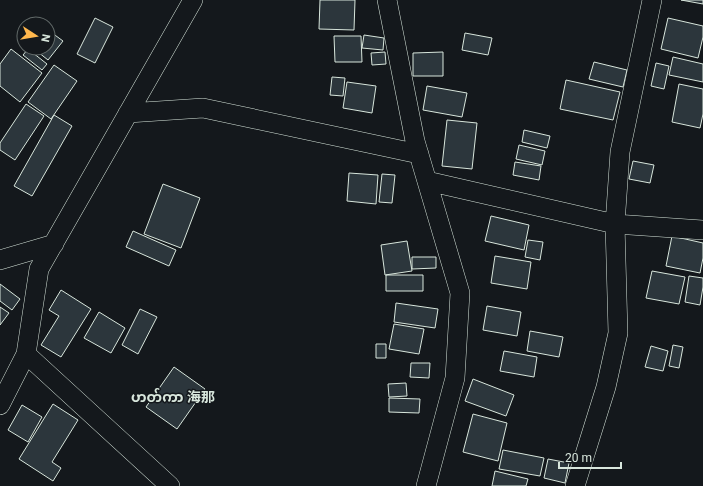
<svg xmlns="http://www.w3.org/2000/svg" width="703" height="486" viewBox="0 0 703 486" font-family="Roboto,'Noto Sans SC','Noto Sans Myanmar',sans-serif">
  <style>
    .building { fill: #2c363c; stroke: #d8e6dc }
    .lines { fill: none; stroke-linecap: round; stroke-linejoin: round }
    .street-casing { stroke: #d8e6dc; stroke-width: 20 }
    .street { stroke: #14181c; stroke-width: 19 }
    .labels { text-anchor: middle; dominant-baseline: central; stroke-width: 3; stroke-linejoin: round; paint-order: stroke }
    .quarter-label { font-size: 14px; font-weight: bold; fill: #d8e6dc; stroke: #14181c }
  </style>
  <rect width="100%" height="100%" fill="#14181c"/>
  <path class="building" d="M320 0H355L354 30 319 29Z
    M681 0H703V4Z
    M95 18 113 27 95 63 77 54Z
    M668 18 703 26V37L698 58 661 49Z
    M48 30 63 41 48 60 33 48H48Z
    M465 33 492 38 488 55 462 50Z
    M364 35 384 38 383 50 362 48Z
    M334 36H361L362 62H335Z
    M11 49 42 73 20 102 0 86V64Z
    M28 49 47 64 42 70 23 55Z
    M385 52 386 64 372 65 371 53Z
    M443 52V76H413V53Z
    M673 57 703 64V82L669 75Z
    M594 62 627 70 623 87 589 79Z
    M656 63 669 66 664 89 651 86Z
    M54 65 77 81 51 119 28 102Z
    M332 77 345 78 343 96 330 95Z
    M566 80 620 92 613 120 560 109Z
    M347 82 376 86 372 113 343 108Z
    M679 84 703 89V114L700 128 672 122Z
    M427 86 467 93 462 117 423 110Z
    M26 104 44 116 15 160 0 150V143Z
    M54 115 72 126 32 196 14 186Z
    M447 120 477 123 472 169 442 166Z
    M524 130 550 136 547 148 522 142Z
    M519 145 545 151 542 165 516 159Z
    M633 161 654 165 650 183 629 179Z
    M515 162 541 166 539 180 513 175Z
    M349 173 378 175 376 204 347 201Z
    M382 174 395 175 392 203 379 202Z
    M163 184 200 198 181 248 144 234Z
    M491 216 529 225 524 250 485 241Z
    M133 231 176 250 169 266 126 247Z
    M672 236 703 243V258L700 273 666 266Z
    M528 240 543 242 540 260 525 257Z
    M407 241 412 271 385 275 381 245Z
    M495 256 531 262 527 289 491 283Z
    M412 257H436V268L412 269Z
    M652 271 685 277 679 304 646 298Z
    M386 275H423V291H386Z
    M689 276 703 278V287L700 305 685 302Z
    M0 284 20 299 12 310 0 301Z
    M61 290 91 309 61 357 41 345 59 316 49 310Z
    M396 303 438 309 435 328 394 322Z
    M487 306 521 312 517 336 483 330Z
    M0 307 9 313 0 325Z
    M140 309 157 317 138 354 122 345Z
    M99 312 125 328 111 353 84 338Z
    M394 324 424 329 419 354 389 349Z
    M530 331 563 337 559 357 527 351Z
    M376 344H386V358H376Z
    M673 345 683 347 679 368 669 366Z
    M651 346 668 351 663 371 645 367Z
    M504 351 537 357 534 377 500 371Z
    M411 363H430L429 378 410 377Z
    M174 367 205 389 177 429 146 407Z
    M473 379 514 395 506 416 465 401Z
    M406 383 407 396 389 397 388 384Z
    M389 398 420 399 419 413 389 412Z
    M53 404 78 420 52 462 61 468 53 481 19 459Z
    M22 405 42 417 28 442 8 430Z
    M473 414 507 423 498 461 463 452Z
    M503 450 544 458 540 476 499 469Z
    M548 459 569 463 565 483 544 478Z
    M495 471 528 479 526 486H492Z"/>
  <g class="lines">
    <defs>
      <path id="street" d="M387 0 415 141 460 293 455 378 426 486
        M128 113 203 108 419 154
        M427 181 615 224 703 230
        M0 260 54 244
        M26 354 170 486
        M0 405 26 354 39 269 193 0
        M575 486 606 387 618 333 615 224 620 152 652 0"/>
    </defs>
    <use href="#street" class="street-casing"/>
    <use href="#street" class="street"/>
  </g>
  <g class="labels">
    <g class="quarter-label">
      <text x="173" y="397">ဟတ်ကာ 海那</text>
    </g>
  </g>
  <g transform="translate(36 36) rotate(102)"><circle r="19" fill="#14181c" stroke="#626a69"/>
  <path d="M0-3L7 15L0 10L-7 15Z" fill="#ffb74d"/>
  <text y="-6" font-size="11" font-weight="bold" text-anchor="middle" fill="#d8e6dc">N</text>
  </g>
  <path d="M559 462v6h62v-6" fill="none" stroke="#d8e6dc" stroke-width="2"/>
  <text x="565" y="462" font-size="12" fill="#d8e6dc" stroke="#14181c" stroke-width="3" paint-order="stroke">20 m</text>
</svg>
